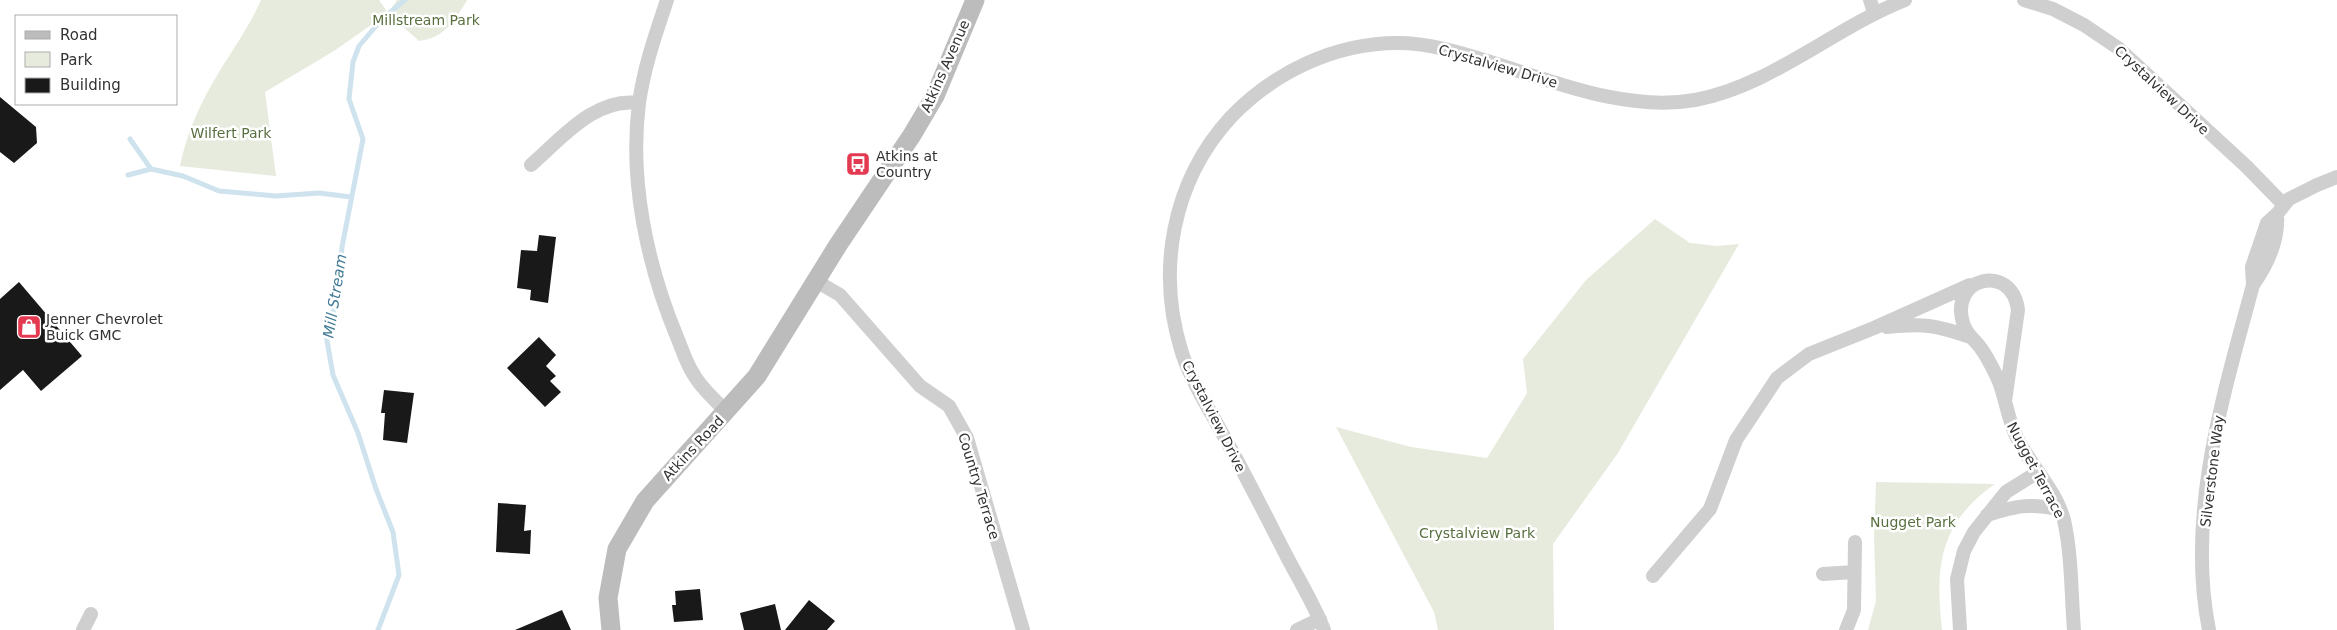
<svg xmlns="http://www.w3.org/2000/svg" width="2337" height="630" viewBox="0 0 2337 630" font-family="'DejaVu Sans',sans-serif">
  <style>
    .green { fill: #e6ebde }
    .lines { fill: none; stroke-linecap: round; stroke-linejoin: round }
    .stream { stroke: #cee3ed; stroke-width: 5 }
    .building { fill: #191919 }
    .street { stroke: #cfcfcf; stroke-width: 14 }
    .secondary { stroke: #bcbcbc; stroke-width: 19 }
    .labels { text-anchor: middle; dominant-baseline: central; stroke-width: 5; stroke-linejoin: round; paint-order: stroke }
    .park-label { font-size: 14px; fill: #586f3f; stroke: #fff }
    .street-label { font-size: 14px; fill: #323232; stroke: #fff }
    .poi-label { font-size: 14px; fill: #323232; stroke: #fff; text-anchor: start }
    .water-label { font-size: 15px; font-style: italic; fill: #407a95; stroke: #fff }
  </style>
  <rect width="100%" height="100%" fill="#fff"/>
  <path class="green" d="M261 0H379L388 13 397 0H467C455 21 444 38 419 41L388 13 334 51 265 92 276 176 180 166C186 137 197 110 212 84 228 55 248 30 261 0Z
    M1655 219 1690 243 1717 246 1739 244 1618 453 1553 544 1554 630H1438L1434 612 1336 427 1411 447 1487 458 1527 393 1523 359 1586 280Z
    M1876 482 1995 484C1939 523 1935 567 1942 630H1868L1876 601 1874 538Z"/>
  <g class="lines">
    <path class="stream" d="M130 139 151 169 183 176 219 191 276 196 319 193 351 197
      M128 175 151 169
      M378 630 399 575 393 532 376 489 358 433 333 375 326 335 337 299 342 247 363 139 349 99 353 62 359 46 382 19 405 0"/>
  </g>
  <path class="building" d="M0 97 36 127 37 143 14 163 0 152Z
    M539 235 556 237 548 303 530 300 531 290 517 288 521 250 537 251Z
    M19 282 82 356 41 391 23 370 0 390V299Z
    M539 337 556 355 546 366 556 376 550 381 561 392 545 407 507 368Z
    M384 390 414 393 407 443 383 440 385 413H381Z
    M498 503 526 505 524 531 531 530 530 554 496 552Z
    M700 589 703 620 674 622 672 605H676L675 591Z
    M809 600 835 621 827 630H785Z
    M775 604 781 630H744L740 613Z
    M562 610 571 630H515Z"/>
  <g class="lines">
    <path class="street" d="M667 0C656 33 644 67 639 103 629 180 647 265 677 337 682 349 686 363 694 375 702 389 715 400 727 412
      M1870 0 1874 12
      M2024 0 2053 9 2084 25 2118 48 2247 167 2283 204
      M531 165C562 138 595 97 639 103
      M816 281 840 295 920 386 949 406 967 438 1023 630
      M2253 285C2267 265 2279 239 2277 214
      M1887 327C1922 323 1936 325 1970 337
      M2005 401 2018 310C2012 262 1949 277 1963 323 1966 334 1974 339 1980 347 1987 356 1992 367 1997 377 2006 397 2007 418 2017 438 2031 466 2056 490 2064 520 2072 556 2071 594 2074 630
      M1987 515C2017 506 2027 503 2058 509
      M1823 574 1854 572
      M1653 576 1710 509 1736 440 1777 378 1809 354 1874 328 1970 285
      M83 630 91 614
      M1297 630 1320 619
      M1324 630C1314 604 1299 580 1286 555 1266 516 1247 478 1226 440 1211 412 1192 383 1182 353 1156 271 1172 181 1231 117 1274 72 1335 43 1398 43 1428 43 1458 52 1487 61 1553 81 1625 112 1695 100 1771 86 1834 28 1905 0
      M1846 630 1854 610 1855 542
      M1960 630 1957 579 1964 551 1974 532 2006 492 2038 472
      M2209 630C2186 515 2223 396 2253 285L2252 267 2267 223 2277 214 2289 199 2317 185 2337 177"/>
    <path class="secondary" d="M611 630 608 598 617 549 645 501 757 376 838 245 912 135 935 96 975 0"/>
  </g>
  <defs>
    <symbol id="bus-square" viewBox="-11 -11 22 22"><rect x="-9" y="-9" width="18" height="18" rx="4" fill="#e43a51" stroke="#fff"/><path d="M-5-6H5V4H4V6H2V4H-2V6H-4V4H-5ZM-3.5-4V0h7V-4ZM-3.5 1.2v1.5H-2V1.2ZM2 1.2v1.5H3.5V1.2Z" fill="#fff"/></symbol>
    <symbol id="shop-square" viewBox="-11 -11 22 22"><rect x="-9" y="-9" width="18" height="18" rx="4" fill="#e43a51" stroke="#fff"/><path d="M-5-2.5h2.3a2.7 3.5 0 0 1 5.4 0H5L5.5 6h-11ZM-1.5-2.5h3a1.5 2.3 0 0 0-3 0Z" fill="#fff"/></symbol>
  </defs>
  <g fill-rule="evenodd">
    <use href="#bus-square" x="844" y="150" width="28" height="28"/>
    <use href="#shop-square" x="15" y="313" width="28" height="28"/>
  </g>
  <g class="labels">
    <g class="park-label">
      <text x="426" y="20">Millstream Park</text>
      <text x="231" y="133">Wilfert Park</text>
      <text x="1913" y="522">Nugget Park</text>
      <text x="1477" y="533">Crystalview Park</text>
    </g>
    <g class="street-label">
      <text transform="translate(945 66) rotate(-66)">Atkins Avenue</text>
      <text transform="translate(1498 66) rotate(16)">Crystalview Drive</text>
      <text transform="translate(2162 90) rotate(43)">Crystalview Drive</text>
      <text transform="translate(1214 416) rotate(63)">Crystalview Drive</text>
      <text transform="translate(693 448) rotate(-47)">Atkins Road</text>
      <text transform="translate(2036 470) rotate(62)">Nugget Terrace</text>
      <text transform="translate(2212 471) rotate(-83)">Silverstone Way</text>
      <text transform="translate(979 486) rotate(73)">Country Terrace</text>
    </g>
    <g class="poi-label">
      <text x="876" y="156">Atkins at<tspan x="876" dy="16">Country</tspan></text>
      <text x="46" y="319">Jenner Chevrolet<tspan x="46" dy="16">Buick GMC</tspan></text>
    </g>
    <g class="water-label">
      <text transform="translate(335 296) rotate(-81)">Mill Stream</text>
    </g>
  </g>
  <rect x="15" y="15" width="162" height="90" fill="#ffffff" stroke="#adadad"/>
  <rect x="25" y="31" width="25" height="8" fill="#bcbcbc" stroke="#adadad"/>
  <text x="60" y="40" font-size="15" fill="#323232">Road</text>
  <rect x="25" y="52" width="25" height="15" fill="#e6ebde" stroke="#adadad"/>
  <text x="60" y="65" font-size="15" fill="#323232">Park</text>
  <rect x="25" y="78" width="25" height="15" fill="#191919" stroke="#adadad"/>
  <text x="60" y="90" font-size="15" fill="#323232">Building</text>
</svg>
